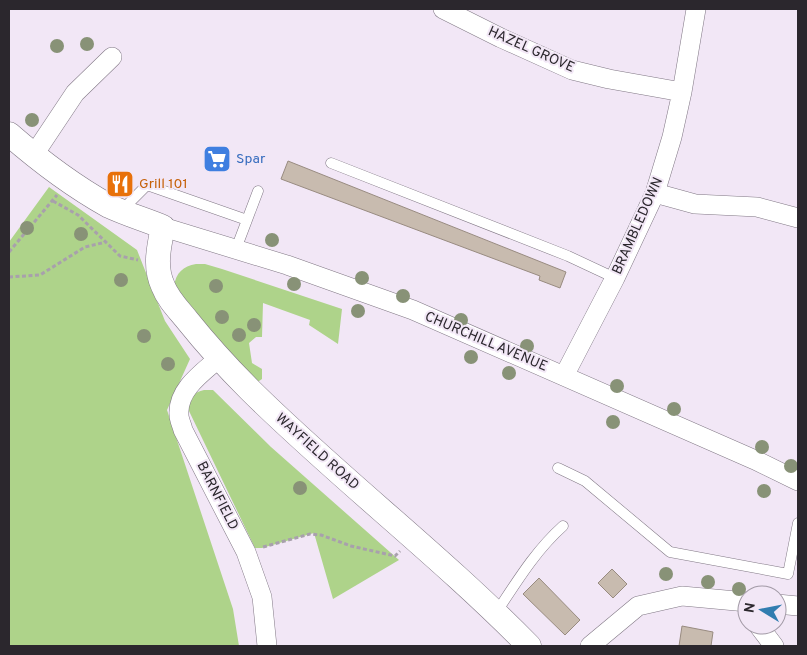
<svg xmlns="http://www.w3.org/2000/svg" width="807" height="655" viewBox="0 0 807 655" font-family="Overpass,sans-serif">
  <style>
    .green { fill: #aed38a }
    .building { fill: #c8bbaf; stroke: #988b80 }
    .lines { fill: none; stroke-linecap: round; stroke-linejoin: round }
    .service-casing { stroke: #817885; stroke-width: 11 }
    .minor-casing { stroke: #817885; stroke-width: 20 }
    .tertiary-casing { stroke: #817885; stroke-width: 25 }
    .path { stroke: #a8a0ac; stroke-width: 3; stroke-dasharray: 4 2.5; stroke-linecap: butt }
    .service { stroke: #fff; stroke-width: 10 }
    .minor { stroke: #fff; stroke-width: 19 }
    .tertiary { stroke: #fff; stroke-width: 24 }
    .tree { fill: #889277 }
    .labels { text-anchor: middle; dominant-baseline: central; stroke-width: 4; stroke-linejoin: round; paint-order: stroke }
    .street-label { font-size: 14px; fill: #2b272d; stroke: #f2e7f6 }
    .shop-label { font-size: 14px; fill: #366cbe; stroke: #f2e7f6; text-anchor: start }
    .food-label { font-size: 14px; fill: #c56008; stroke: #f2e7f6; text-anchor: start }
  </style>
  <rect width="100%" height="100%" fill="#f2e7f6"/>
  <path class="green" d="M49 187 137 250 165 321 190 359 167 410 233 609 239 646H9V242Z
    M196 264H205L222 269 342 309 338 344 309 325 310 320 263 303 262 337H256L249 343 252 363 262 369V379L252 386 174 286C176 273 183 266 196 264Z
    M204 390H213L271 447 399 560 333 599 314 533 262 548H255L189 411C188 400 193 392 204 390Z"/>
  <path class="building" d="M288 161 566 272 560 288 539 280 540 276 281 179Z
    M612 569 627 584 613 598 598 583Z
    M539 578 580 620 565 635 523 594Z
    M682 626 713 632 711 646H679Z"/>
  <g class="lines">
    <defs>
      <path id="service" d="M331 163 568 256 615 278
        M121 211 147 185 247 220 258 191
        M236 249 247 220
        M558 468 585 481 670 552 788 574 798 523
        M496 613C516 583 535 551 563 526"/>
      <path id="minor" d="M443 9 501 38 572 70 609 79 682 92
        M33 156 75 93 112 57
        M655 193 695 204 757 207 798 218
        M163 227 287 265 413 310 755 460 798 481
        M218 359C202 373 177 390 179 415 179 420 182 425 183 430L246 552 262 597 267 646
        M564 376 615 278 655 193 672 137 682 92 696 9
        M777 604 798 606
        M758 625 774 646
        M590 646 638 606 682 596 747 602"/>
      <path id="tertiary" d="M9 134C40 161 73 186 109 206 126 214 146 220 163 227 159 246 154 267 163 286 168 299 178 309 187 320 207 345 227 367 250 390 340 479 441 556 529 646"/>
    </defs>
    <use href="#service" class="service-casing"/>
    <use href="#minor" class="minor-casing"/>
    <use href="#tertiary" class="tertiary-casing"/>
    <path class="path" d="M53 201 78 215 120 256 138 260
      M9 252 57 195
      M9 277 40 275 85 247 106 242
      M263 547 310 534 321 535 351 546 395 556 400 551"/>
    <use href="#service" class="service"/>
    <use href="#minor" class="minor"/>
    <use href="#tertiary" class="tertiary"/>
  </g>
  <g class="tree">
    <circle cx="87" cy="44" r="7"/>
    <circle cx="57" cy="46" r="7"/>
    <circle cx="32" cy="120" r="7"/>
    <circle cx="27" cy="228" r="7"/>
    <circle cx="81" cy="234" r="7"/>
    <circle cx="272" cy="240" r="7"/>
    <circle cx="362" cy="278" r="7"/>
    <circle cx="121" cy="280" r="7"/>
    <circle cx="294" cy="284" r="7"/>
    <circle cx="216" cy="286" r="7"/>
    <circle cx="403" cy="296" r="7"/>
    <circle cx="358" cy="311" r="7"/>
    <circle cx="222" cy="317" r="7"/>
    <circle cx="461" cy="320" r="7"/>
    <circle cx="254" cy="325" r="7"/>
    <circle cx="239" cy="335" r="7"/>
    <circle cx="144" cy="336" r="7"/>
    <circle cx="527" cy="346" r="7"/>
    <circle cx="471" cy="357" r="7"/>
    <circle cx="168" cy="364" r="7"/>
    <circle cx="509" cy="373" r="7"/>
    <circle cx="617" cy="386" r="7"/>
    <circle cx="674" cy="409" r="7"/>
    <circle cx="613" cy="422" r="7"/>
    <circle cx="762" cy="447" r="7"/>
    <circle cx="791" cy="466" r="7"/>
    <circle cx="300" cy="488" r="7"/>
    <circle cx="764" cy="491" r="7"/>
    <circle cx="666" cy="574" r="7"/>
    <circle cx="708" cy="582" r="7"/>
    <circle cx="739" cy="589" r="7"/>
  </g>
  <defs>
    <symbol id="supermarket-square" viewBox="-11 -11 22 22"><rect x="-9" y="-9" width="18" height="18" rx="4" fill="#3f7fe0" stroke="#f2e7f6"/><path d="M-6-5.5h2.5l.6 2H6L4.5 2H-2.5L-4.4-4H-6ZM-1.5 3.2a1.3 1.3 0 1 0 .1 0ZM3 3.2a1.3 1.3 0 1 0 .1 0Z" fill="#fff"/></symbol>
    <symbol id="restaurant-square" viewBox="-11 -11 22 22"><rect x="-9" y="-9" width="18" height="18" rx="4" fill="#e8710a" stroke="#f2e7f6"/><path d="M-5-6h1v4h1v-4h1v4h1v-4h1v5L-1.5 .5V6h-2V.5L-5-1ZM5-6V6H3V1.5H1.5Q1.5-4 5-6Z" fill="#fff"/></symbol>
  </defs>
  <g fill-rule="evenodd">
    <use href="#supermarket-square" x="201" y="143" width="32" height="32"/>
    <use href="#restaurant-square" x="104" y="168" width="32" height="32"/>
  </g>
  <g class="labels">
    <g class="street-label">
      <text transform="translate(531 50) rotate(24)">HAZEL GROVE</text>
      <text transform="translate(638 226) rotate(-66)">BRAMBLEDOWN</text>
      <text transform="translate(486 342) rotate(23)">CHURCHILL AVENUE</text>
      <text transform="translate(317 452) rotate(42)">WAYFIELD ROAD</text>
      <text transform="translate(217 496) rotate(63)">BARNFIELD</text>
    </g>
    <g class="shop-label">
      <text x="236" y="159">Spar</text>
    </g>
    <g class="food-label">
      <text x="139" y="184">Grill 101</text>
    </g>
  </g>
  <rect width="807" height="655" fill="none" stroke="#2b272d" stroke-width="20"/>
  <g transform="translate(762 610) rotate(280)"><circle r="24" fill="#f2e7f6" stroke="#a29aa6"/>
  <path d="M0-4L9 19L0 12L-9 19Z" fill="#317db0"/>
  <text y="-8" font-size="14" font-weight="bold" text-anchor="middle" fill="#2b272d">N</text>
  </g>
</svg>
